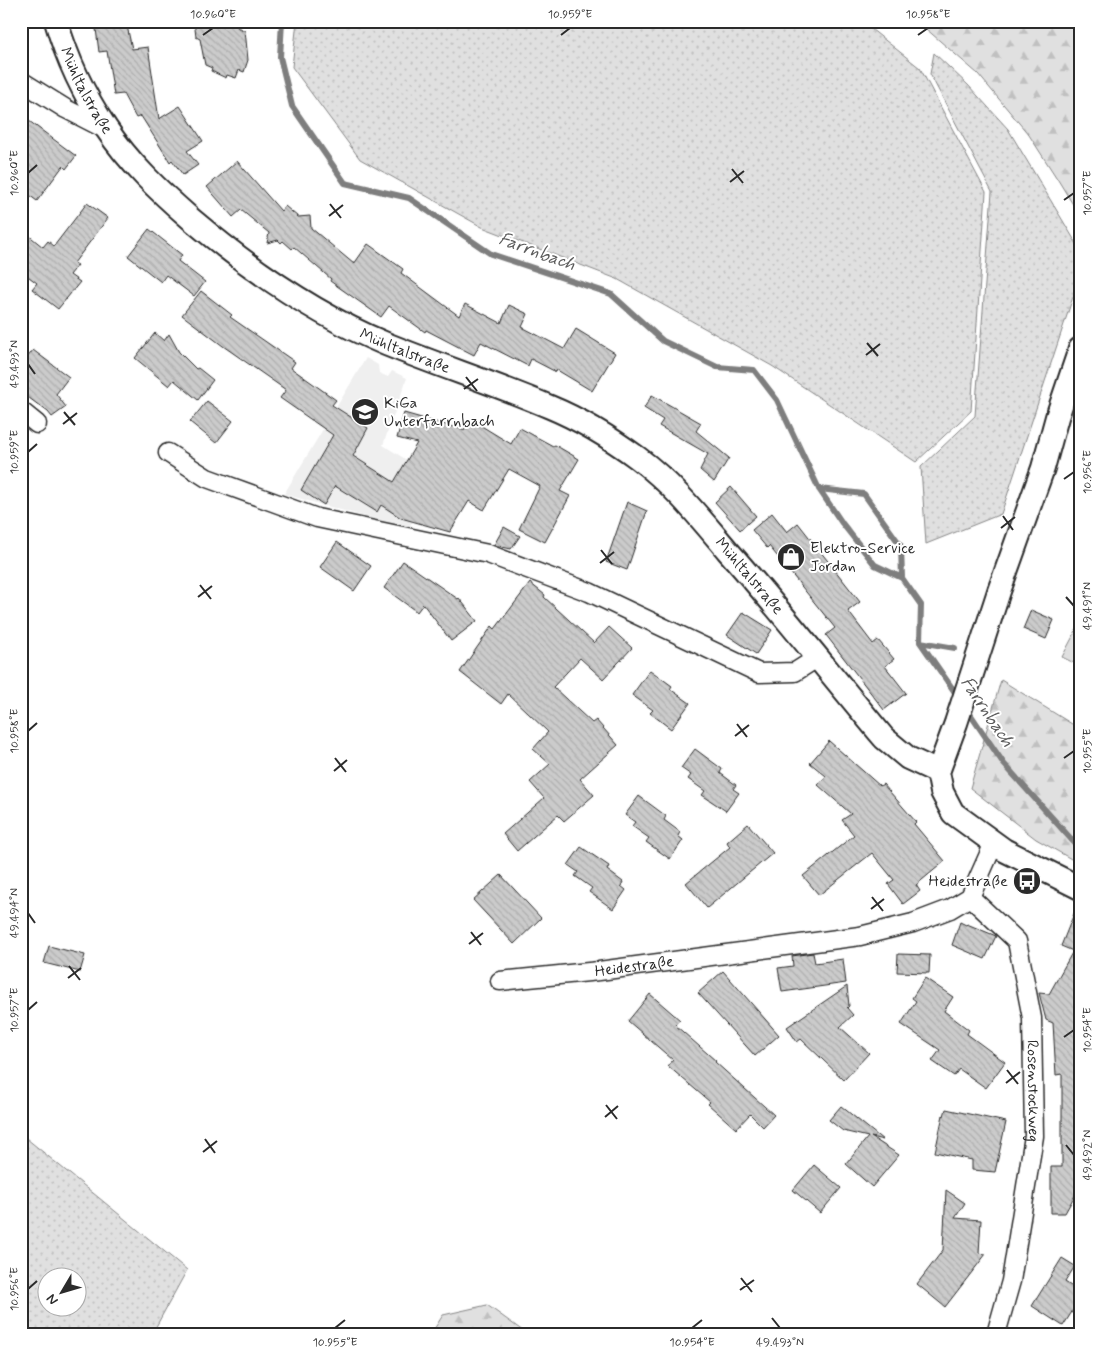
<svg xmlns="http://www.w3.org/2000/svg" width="1101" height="1355" viewBox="0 0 1101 1355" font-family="Mynerve,sans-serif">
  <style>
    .built { fill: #efefef }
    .grass { fill: url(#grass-dots); stroke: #868686; fill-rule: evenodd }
    .forest { fill: url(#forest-firs); stroke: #868686 }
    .pitch { fill: #e0e0e0; stroke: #868686 }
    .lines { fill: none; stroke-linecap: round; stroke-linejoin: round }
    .stream { stroke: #7e7e7e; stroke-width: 6 }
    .building { fill: url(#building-back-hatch); stroke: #2b2b2b }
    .minor-casing { stroke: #2b2b2b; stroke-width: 21 }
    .tertiary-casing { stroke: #2b2b2b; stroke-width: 26 }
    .minor { stroke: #fff; stroke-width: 18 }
    .tertiary { stroke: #fff; stroke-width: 22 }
    .ticks { fill: none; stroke: #2b2b2b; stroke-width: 2 }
    .labels { text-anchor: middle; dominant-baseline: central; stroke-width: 4; stroke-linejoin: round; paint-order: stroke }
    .street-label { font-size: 16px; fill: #2b2b2b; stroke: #fff }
    .poi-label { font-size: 16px; fill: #2b2b2b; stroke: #fff; text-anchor: start }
    .water-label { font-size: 18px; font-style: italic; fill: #5c5c5c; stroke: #fff }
    .neatline { fill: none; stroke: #2b2b2b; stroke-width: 2 }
    .ticks-label { font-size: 12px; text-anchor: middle; fill: #2b2b2b }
  </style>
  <defs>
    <pattern id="grass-dots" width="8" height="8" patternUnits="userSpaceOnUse" patternTransform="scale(1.25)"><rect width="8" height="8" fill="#e0e0e0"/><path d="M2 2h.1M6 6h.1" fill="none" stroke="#c0c0c0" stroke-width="1.8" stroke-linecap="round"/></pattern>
    <pattern id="forest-firs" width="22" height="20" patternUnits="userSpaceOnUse" patternTransform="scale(1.25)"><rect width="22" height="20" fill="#e0e0e0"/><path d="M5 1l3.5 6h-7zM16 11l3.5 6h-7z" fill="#c0c0c0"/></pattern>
    <pattern id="building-back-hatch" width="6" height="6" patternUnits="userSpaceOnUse" patternTransform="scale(1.25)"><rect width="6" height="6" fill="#cbcbcb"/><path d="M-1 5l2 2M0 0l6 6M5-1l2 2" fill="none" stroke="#aeaeae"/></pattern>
  </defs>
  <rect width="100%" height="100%" fill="#fff"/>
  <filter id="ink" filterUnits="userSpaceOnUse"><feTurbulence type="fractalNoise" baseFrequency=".02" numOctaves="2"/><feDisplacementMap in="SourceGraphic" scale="10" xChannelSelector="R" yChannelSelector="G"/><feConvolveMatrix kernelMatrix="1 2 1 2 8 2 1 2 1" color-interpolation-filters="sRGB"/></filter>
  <g filter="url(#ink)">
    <path class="built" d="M366 358 378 365 379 373 388 377 392 371 407 378 383 445 437 479 408 529 284 494Z"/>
    <path class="grass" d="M297 21H861L920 68 986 192 971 411 916 462 772 366 617 279 482 227 360 159 292 67Z
      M934 53 968 85 1008 129 1078 246 1080 260V276L1001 514 926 544 921 467 975 416 992 192 930 74Z
      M21 1134 187 1270 152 1334H21ZM48 1278H78V1308H48Z"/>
    <path class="forest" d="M917 21H1080V216L1058 180 1029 135 978 74Z
      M1001 680 1080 729V864L1036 839 970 788Z
      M487 1305 527 1334H431L443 1315Z"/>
    <path class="pitch" d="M1080 623V666L1062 657Z"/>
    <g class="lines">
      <path class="stream" d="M282 21 280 57 292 106 345 183 409 198 491 254 611 294 663 341 717 367 754 370 777 400 819 489 842 523 875 565 902 578 921 605 920 642 959 698
        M819 489 864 494 901 546 902 578
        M920 642 955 648
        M966 708 1004 764 1080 849"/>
    </g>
    <path class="building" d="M95 21H126L132 49 148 47 159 119 180 106 203 141 187 151 198 165 183 175 172 160 170 162 141 116 136 118 123 94 114 95 107 51 99 52Z
      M194 21H235L238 28H241L242 30H245L248 60 244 72 239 70 236 78 227 75 226 78 211 71 212 68 205 65 200 39 196 37Z
      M21 115 76 156 66 169 63 166 37 201 21 189Z
      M237 161 281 211 285 206 298 217 310 216 311 228 354 264 368 244 403 269 401 273 459 316 465 304 501 323 509 305 528 314 522 327 564 349 576 329 615 353 592 391 557 370 556 372 531 359 528 366 481 342 474 355 426 330 425 332 389 306 381 317 330 281 331 279 294 247 292 249 283 241 281 243 278 240 267 243 269 233 241 210 233 217 207 187Z
      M87 203 108 218 74 263 78 265 70 275 80 282 58 309 32 289 37 283 21 271V229L43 247 48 241 54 246Z
      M149 229 182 255 178 261 205 282 194 296 166 275 161 282 128 256Z
      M201 291 232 315 230 317 295 362 291 368 336 400 332 405 368 428 353 456 394 482 417 443 397 438 404 413 453 427 455 425 464 430 470 419 511 444 520 428 553 446 555 445 579 459 560 491 570 496 545 542 519 529 540 486 509 469 484 510 469 501 450 532 401 518 381 505 377 512 335 486 324 505 301 490 333 435 280 398 286 390 223 346 182 315Z
      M155 333 164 341 169 334 179 352 196 369 198 368 213 380 198 400 174 380 169 386 135 358Z
      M33 350 69 377 56 394 66 407 52 417 48 412 21 392V366Z
      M652 395 701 423 696 431 729 458 714 482 700 470 708 454 659 426 663 420 644 408Z
      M207 401 233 421 216 443 190 422Z
      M731 487 756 516 740 530 715 502Z
      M627 502 647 511 627 570 606 562Z
      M772 513 787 532 798 523 860 602 848 611 873 644 878 640 894 659 885 666 906 693 884 710 826 635 835 628 769 546 767 548 752 530Z
      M504 527 520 536 511 549 494 545Z
      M337 542 371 566 354 591 320 567Z
      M403 561 458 599 459 598 477 621 451 641 423 604 417 612 384 588Z
      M530 583 545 595 544 597 594 643 609 627 632 648 603 679 580 658 553 687 592 723 596 720 618 745 580 779 594 795 564 821 558 815 517 851 503 834 544 798 530 782 550 764 533 749 548 732 508 694 501 704 460 672 492 626 495 629Z
      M1031 610 1054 620 1046 639 1023 629Z
      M743 612 772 630 756 654 727 635Z
      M650 670 672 686 670 689 690 703 671 729 650 713 653 710 632 695Z
      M829 741 880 786 883 784 916 822 914 824 945 861 916 885 920 891 903 904 888 884 894 880 872 853 819 895 803 876 854 835 842 820 851 814 818 785 826 776 810 763Z
      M695 749 722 769 720 773 736 785 733 789 739 793 726 811 702 795 705 791 688 779 691 775 681 768Z
      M639 796 666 816 664 820 680 832 678 836 683 840 670 859 646 842 649 838 632 826 635 822 625 815Z
      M748 824 773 853 707 908 686 883 730 847 727 842Z
      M581 847 609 866 607 870 623 882 621 886 626 890 613 909 589 892 592 888 575 876 578 872 568 865Z
      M501 875 541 918 514 944 473 900Z
      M1079 901H1080L1079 1188 1065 1213H1051V1167H1062V1074L1056 1075 1053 1023 1046 1020 1039 993 1049 994 1073 951 1061 946Z
      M960 922 966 925 967 924 996 936 985 959 952 945Z
      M49 946 85 955 80 972 44 963Z
      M813 953 815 963 843 959 846 983 782 992 778 968 793 966 792 956Z
      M898 954 930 955 929 973 897 972Z
      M723 971 779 1035 755 1056 698 993Z
      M925 978 953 997 944 1011 969 1030 967 1034 1005 1062 986 1088 959 1069 954 1076 932 1061 940 1050 901 1024 916 1001 912 998Z
      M847 986 849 1006 847 1008 853 1015 840 1027 869 1053 844 1080 801 1039 797 1042 787 1027Z
      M650 994 680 1020 675 1025 716 1061 715 1062 774 1115 763 1127 750 1114 736 1129 708 1104 710 1102 668 1066 673 1060 628 1021Z
      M841 1106 883 1140 871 1137 899 1155 872 1187 846 1164 868 1137 843 1131 829 1120Z
      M946 1109 1006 1122 995 1172 972 1170V1160L935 1152 943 1115 944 1116Z
      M814 1165 841 1188 820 1213 793 1190Z
      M946 1190 965 1203 955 1218 981 1220 979 1253 986 1254 945 1307 917 1284 943 1250Z
      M1062 1258 1075 1266 1065 1282 1080 1292V1299L1063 1326 1032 1306Z"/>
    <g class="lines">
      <defs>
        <g id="minor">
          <path d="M21 81 66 109 107 130"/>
          <path d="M21 411 37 424"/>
          <path d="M168 453 207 478 317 518 488 554 589 592 759 673 795 672 817 658"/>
          <path id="s1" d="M970 897 1017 941 1032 1018 1034 1136 1011 1281 996 1334"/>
          <path id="s2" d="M500 981 599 971 860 936 913 923 950 909 970 897 994 843"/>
        </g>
        <g id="tertiary">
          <path id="s3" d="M56 21C67 59 84 95 106 128 129 163 160 192 191 219 250 269 314 314 386 344 440 366 496 384 550 407 579 419 612 439 638 458 673 484 700 518 728 551 782 612 832 676 884 738L908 758 938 772"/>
          <path d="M1080 349 1057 417 1043 468 999 591 956 723 938 772 942 792 953 813 1004 850 1080 888"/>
        </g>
      </defs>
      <use href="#minor" class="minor-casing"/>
      <use href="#tertiary" class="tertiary-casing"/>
      <use href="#minor" class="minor"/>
      <use href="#tertiary" class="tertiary"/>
    </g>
  </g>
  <path class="ticks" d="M203 35 213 28M561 35 570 28M918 35 928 28M732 169 743 183M28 173 37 165M730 182 744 171M1064 200 1074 193M330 204 341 218M329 216 343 205M867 343 878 356M866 355 880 344M28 364 35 374M466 377 477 391M464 389 478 379M64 412 75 425M63 424 77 413M28 452 37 444M1064 479 1074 472M1003 516 1013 530M1001 528 1015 517M601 550 612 564M600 563 614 552M200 585 211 599M198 597 212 586M1066 597 1074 606M737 724 747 737M28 731 37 723M735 736 749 725M335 758 346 772M1064 758 1074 751M334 771 347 760M872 897 883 911M871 909 884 899M28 913 35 923M471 932 481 945M469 944 483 933M69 966 80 980M68 978 81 968M28 1010 37 1002M1064 1037 1074 1030M1007 1070 1018 1084M1006 1083 1020 1072M606 1105 617 1119M605 1117 618 1106M205 1139 215 1153M1066 1145 1074 1155M203 1152 217 1141M741 1278 752 1292M28 1289 37 1281M740 1290 754 1280M772 1318 780 1328M335 1328 345 1320M692 1328 702 1320"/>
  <defs>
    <symbol id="school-disc" viewBox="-11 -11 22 22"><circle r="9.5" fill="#2b2b2b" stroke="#fff"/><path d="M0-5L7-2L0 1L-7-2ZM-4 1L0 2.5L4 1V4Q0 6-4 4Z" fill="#fff"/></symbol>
    <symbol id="shop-disc" viewBox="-11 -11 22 22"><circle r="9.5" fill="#2b2b2b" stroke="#fff"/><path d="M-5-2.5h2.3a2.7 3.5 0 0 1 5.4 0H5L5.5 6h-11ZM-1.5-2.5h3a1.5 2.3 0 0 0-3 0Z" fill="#fff"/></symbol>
    <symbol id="bus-disc" viewBox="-11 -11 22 22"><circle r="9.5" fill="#2b2b2b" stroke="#fff"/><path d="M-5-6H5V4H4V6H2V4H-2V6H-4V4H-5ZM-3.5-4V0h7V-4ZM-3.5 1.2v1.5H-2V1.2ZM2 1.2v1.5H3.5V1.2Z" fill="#fff"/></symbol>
  </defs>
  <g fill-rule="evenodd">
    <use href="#school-disc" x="349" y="396" width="32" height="32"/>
    <use href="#shop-disc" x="775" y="541" width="32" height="32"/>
    <use href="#bus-disc" x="1011" y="865" width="32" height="32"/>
  </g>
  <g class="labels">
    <g class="street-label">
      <text stroke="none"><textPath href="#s3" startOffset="76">Mühltalstraße</textPath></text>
      <text stroke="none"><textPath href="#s3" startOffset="496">Mühltalstraße</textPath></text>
      <text stroke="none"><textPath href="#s3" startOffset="916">Mühltalstraße</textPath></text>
      <text stroke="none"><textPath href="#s2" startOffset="135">Heidestraße</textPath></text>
      <text stroke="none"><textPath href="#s1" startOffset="216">Rosenstockweg</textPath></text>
    </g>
    <g class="poi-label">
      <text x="384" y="403">KiGa<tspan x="384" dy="18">Unterfarrnbach</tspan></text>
      <text x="810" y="548">Elektro-Service<tspan x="810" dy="18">Jordan</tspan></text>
      <text x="1008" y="881" text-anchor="end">Heidestraße</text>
    </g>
    <g class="water-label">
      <text transform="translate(537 252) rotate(20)">Farrnbach</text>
      <text transform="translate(987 712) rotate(56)">Farrnbach</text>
    </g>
  </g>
  <rect width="1101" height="1355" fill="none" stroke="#fff" stroke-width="55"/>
  <g transform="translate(62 1292) rotate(232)"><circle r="24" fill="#ffffff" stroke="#aaaaaa"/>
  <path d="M0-4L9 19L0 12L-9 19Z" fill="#2b2b2b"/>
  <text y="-8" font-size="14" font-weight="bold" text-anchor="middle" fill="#2b2b2b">N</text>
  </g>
  <rect x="28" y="28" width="1046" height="1300" class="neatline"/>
  <g class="ticks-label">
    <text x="213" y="18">10.960°E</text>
    <text x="570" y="18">10.959°E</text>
    <text x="928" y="18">10.958°E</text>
    <text transform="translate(14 173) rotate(-90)" y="4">10.960°E</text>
    <text transform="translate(1087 193) rotate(-90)" y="4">10.957°E</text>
    <text transform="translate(14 364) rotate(-90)" y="4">49.493°N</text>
    <text transform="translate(14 452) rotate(-90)" y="4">10.959°E</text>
    <text transform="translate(1087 472) rotate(-90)" y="4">10.956°E</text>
    <text transform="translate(1087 606) rotate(-90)" y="4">49.491°N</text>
    <text transform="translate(14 731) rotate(-90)" y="4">10.958°E</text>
    <text transform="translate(1087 751) rotate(-90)" y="4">10.955°E</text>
    <text transform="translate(14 913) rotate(-90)" y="4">49.494°N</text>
    <text transform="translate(14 1010) rotate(-90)" y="4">10.957°E</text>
    <text transform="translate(1087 1030) rotate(-90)" y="4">10.954°E</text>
    <text transform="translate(1087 1155) rotate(-90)" y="4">49.492°N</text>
    <text transform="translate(14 1289) rotate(-90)" y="4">10.956°E</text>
    <text x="335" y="1346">10.955°E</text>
    <text x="692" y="1346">10.954°E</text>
    <text x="780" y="1346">49.493°N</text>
  </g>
</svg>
